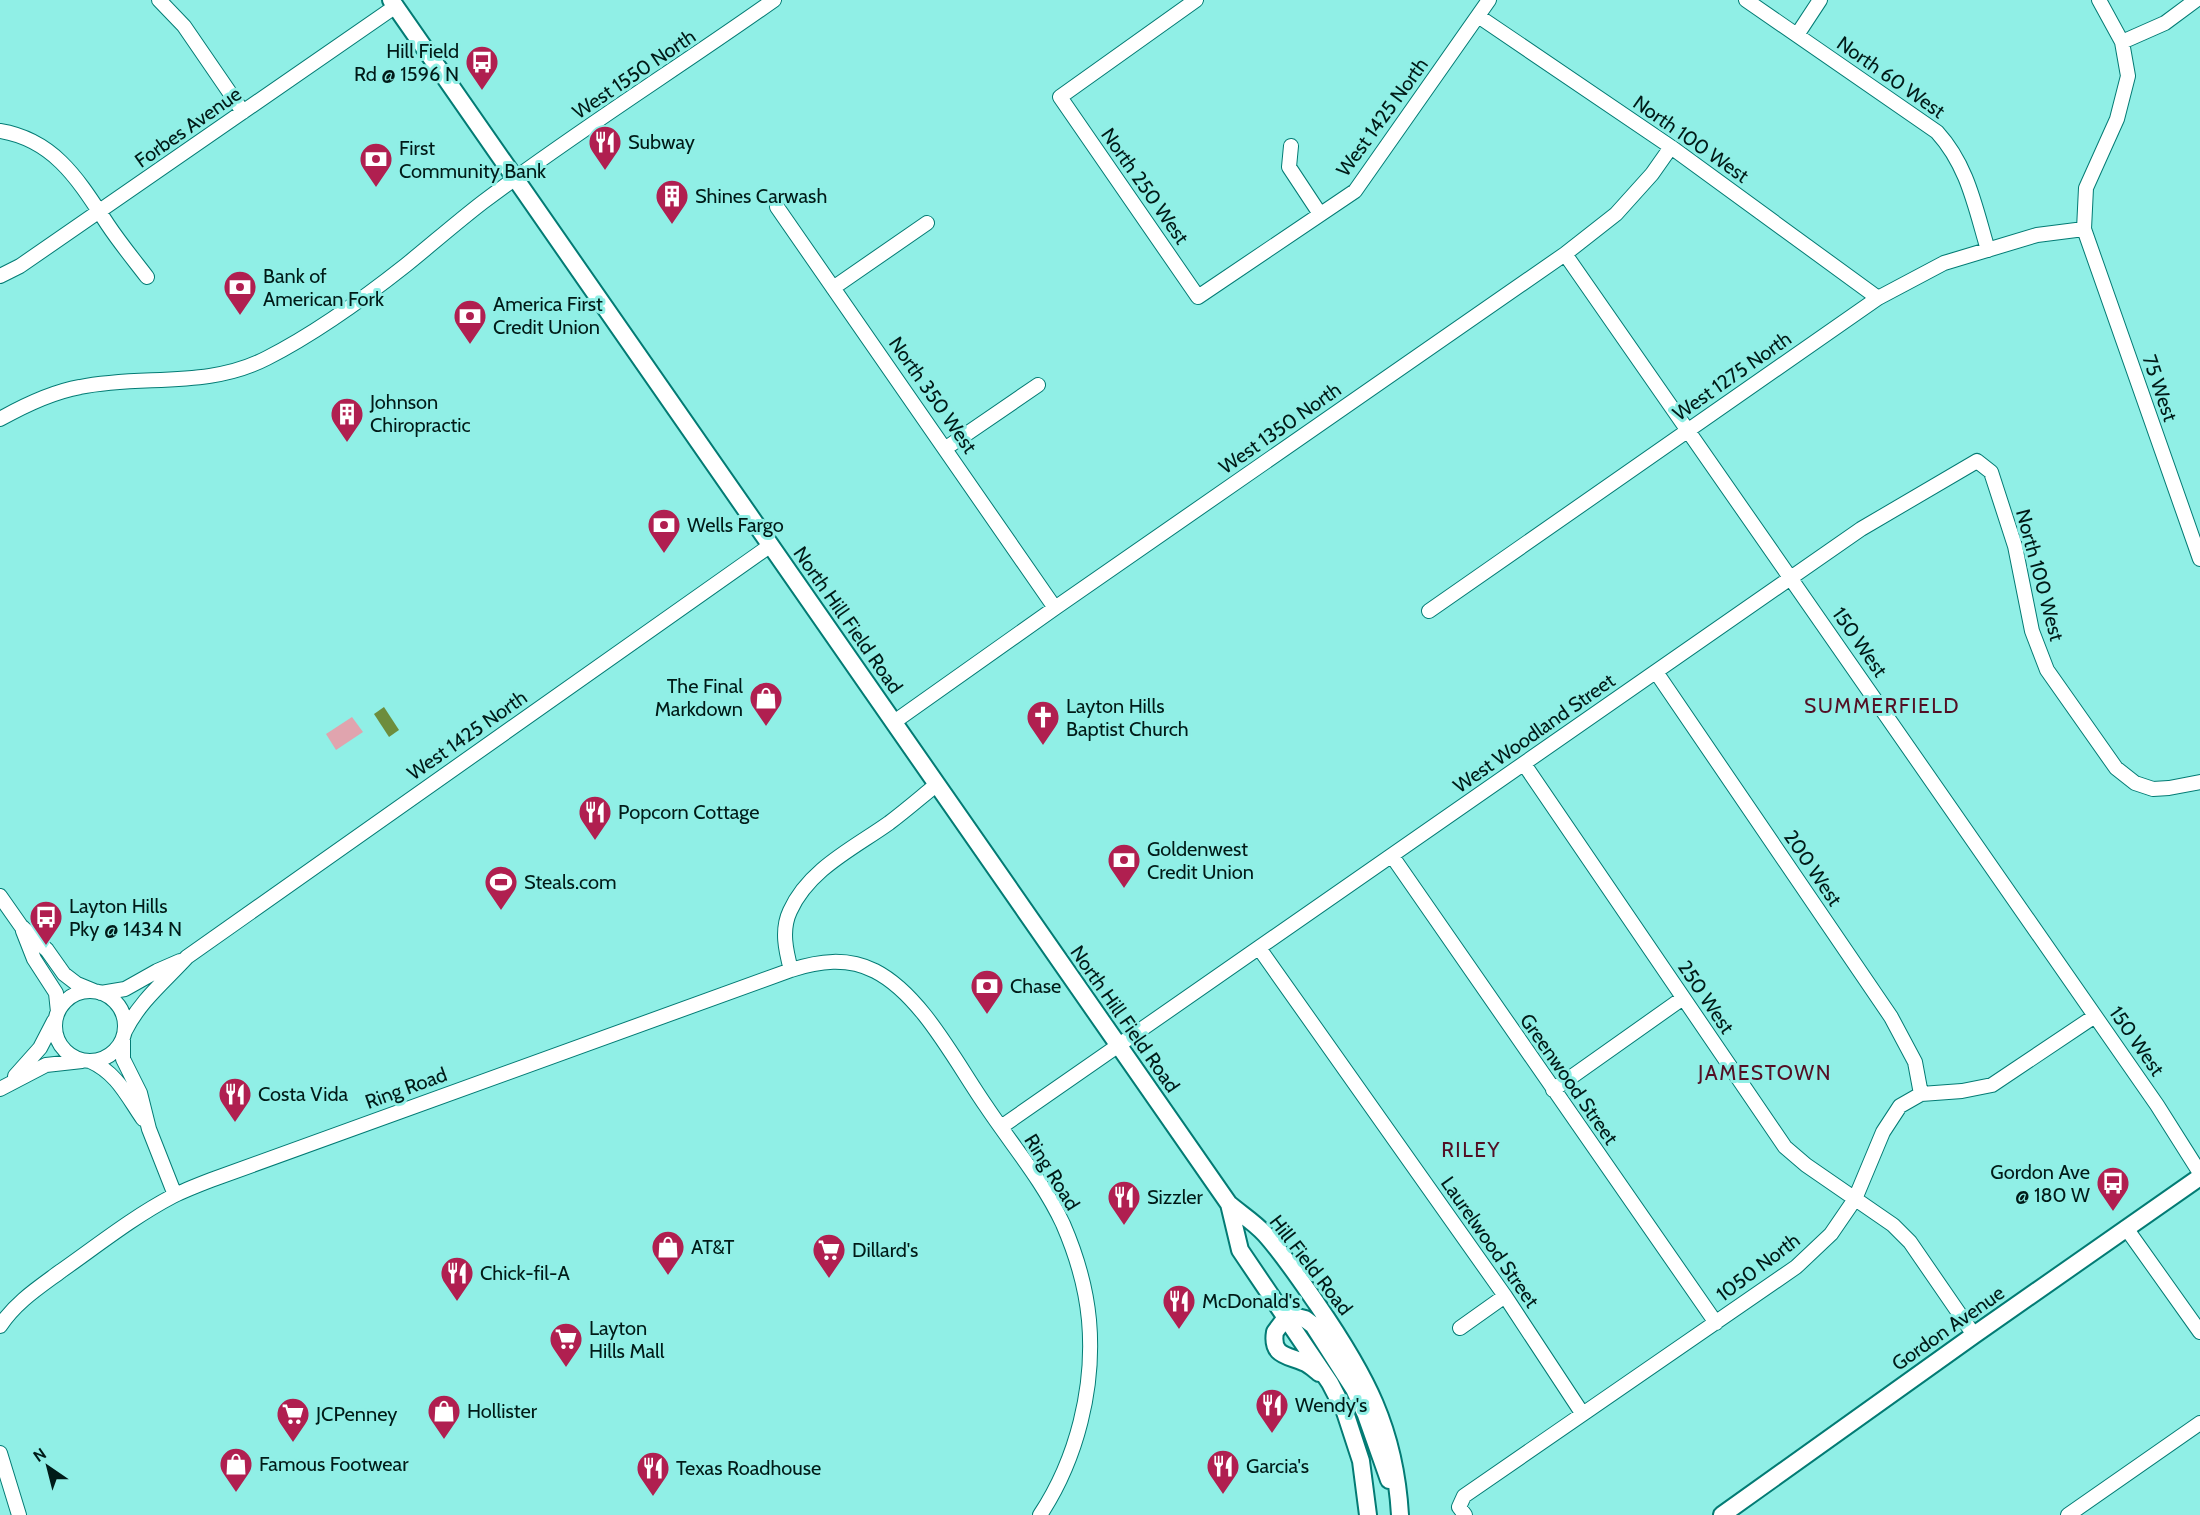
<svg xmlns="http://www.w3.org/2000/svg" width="2200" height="1515" viewBox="0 0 2200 1515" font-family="Cabin,sans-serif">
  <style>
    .green { fill: #e0a4ae }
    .water { fill: #6d8d3d }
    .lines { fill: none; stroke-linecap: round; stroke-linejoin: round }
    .minor-casing { stroke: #037b74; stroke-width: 16 }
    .major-casing { stroke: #037b74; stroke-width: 20 }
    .minor { stroke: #fff; stroke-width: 14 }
    .major { stroke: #fff; stroke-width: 16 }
    .labels { text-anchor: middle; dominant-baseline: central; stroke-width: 6; stroke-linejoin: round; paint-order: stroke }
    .poi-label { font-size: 20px; fill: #001b18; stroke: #90efe6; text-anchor: start }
    .street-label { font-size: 20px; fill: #001b18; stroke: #90efe6 }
    .neighbourhood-label { font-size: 21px; letter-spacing: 1.5px; fill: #530f24; stroke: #90efe6 }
  </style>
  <rect width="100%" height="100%" fill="#90efe6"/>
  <path class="green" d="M352 717 363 732 336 750 326 734Z"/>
  <path class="water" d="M384 707 399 730 389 737 374 714Z"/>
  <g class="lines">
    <defs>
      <path id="minor" d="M159 0 184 26 243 112
        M1196 0 1060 97 1198 297 1355 191 1489 0
        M1746 0 1937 132C1968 166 1975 207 1988 250
        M2099 0 2122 42 2128 76 2117 119 2086 188 2084 229 2200 559
        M1478 16 1671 147 1878 298
        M1797 35 1820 0
        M2122 42 2165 23 2196 0
        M0 131C55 140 79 181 108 225 120 243 134 260 147 277
        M1291 146 1289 167 1320 214
        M777 207 1055 608
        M1565 254 2157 1105 2200 1173
        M0 276 20 266 396 6
        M833 288 927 223
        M0 419C25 405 52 392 80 387 143 374 207 389 267 358 316 333 363 299 406 265 432 244 457 222 483 202 577 131 678 68 774 0
        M946 448 1038 385
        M1429 611 1878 298 1944 263 2037 235 2084 229
        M1656 672 1891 1017 1915 1062 1921 1094
        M894 722 1055 608 1565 254 1616 214 1652 174 1671 147
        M1524 764 1785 1147 1806 1165 1893 1225 1910 1242 1974 1335
        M1392 856 1716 1323
        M0 896 21 926 47 950 64 974 77 984 94 991
        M23 931 34 959 56 993 58 1012
        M1259 948 1505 1296 1582 1413
        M791 970C786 951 781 930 790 911 809 869 854 848 889 823 905 811 920 798 936 785
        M55 1026a35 35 0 1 1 70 0a35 35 0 1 1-70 0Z
        M101 993 125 989 157 971 180 961
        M125 1031C140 1001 164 982 187 957L771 545
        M123 1040V1059L140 1093 149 1129 175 1195
        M90 1061C117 1073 127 1096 143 1119
        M15 1076 40 1048 54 1021
        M0 1089 46 1065 82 1061
        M1553 1090 1683 998
        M1001 1127 1861 529 1977 461 1991 472 2015 546 2032 631 2047 670 2116 768 2135 783 2153 789 2169 788 2200 782
        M2126 1228 2200 1332
        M0 1326C16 1302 38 1288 61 1271 98 1245 133 1217 173 1196 185 1190 198 1185 211 1180L791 970C819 961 847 957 875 971 922 995 956 1063 986 1106 1012 1145 1043 1181 1063 1224 1076 1254 1086 1288 1089 1320 1095 1387 1077 1459 1040 1515
        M1460 1328 1505 1296
        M0 1453 19 1515
        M1465 1515 1459 1507 1464 1496 1796 1267 1831 1234 1855 1199 1883 1132 1900 1106 1921 1094 1962 1091 1992 1085 2095 1016
        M2068 1515 2200 1423"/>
      <path id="major" d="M391 0 1229 1204C1241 1214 1255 1223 1265 1234 1283 1254 1301 1281 1317 1304 1365 1374 1395 1428 1400 1515
        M1229 1204 1240 1250 1330 1383 1345 1412 1361 1461 1368 1515
        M1319 1373C1314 1369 1309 1364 1303 1362 1287 1355 1271 1356 1275 1332L1284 1320 1293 1316 1305 1319 1313 1325 1354 1389 1366 1415 1389 1480
        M1722 1515 1974 1335 2200 1177"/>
    </defs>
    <use href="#minor" class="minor-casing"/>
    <use href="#major" class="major-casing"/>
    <use href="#minor" class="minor"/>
    <use href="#major" class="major"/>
  </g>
  <defs>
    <symbol id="bus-pin" viewBox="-11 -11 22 30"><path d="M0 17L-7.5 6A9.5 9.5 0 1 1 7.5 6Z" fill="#b01f50" stroke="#90efe6"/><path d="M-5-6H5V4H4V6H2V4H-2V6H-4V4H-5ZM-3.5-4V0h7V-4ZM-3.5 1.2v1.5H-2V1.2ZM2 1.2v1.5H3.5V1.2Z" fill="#fff"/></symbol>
    <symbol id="restaurant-pin" viewBox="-11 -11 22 30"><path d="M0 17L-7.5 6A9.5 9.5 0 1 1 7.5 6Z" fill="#b01f50" stroke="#90efe6"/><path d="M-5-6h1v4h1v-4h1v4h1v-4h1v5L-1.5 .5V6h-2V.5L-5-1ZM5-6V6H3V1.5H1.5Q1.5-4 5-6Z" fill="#fff"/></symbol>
    <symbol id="bank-pin" viewBox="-11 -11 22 30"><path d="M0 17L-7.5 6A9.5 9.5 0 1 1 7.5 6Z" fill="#b01f50" stroke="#90efe6"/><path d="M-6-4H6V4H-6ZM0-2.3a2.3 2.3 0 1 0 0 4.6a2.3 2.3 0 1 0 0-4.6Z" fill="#fff"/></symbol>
    <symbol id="building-pin" viewBox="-11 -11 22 30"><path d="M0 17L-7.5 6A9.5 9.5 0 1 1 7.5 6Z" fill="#b01f50" stroke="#90efe6"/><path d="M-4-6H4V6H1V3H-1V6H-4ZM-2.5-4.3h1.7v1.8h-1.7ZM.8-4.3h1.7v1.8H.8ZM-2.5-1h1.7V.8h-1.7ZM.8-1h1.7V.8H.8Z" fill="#fff"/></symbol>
    <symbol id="shop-pin" viewBox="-11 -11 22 30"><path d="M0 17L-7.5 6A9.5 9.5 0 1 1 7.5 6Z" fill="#b01f50" stroke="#90efe6"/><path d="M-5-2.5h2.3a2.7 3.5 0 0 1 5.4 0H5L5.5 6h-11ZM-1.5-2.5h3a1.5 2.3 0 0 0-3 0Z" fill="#fff"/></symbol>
    <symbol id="church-pin" viewBox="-11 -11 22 30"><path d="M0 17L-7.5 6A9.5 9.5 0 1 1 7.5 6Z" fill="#b01f50" stroke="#90efe6"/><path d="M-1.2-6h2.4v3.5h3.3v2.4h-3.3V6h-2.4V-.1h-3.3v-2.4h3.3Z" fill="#fff"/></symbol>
    <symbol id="stadium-pin" viewBox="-11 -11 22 30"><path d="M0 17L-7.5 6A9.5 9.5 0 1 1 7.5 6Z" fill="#b01f50" stroke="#90efe6"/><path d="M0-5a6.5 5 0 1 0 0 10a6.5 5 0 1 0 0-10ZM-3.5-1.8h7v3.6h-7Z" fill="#fff"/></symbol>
    <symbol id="supermarket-pin" viewBox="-11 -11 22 30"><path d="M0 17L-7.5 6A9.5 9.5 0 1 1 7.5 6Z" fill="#b01f50" stroke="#90efe6"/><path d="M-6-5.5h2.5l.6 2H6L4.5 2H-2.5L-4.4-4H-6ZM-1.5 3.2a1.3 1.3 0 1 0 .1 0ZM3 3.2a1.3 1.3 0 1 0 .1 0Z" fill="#fff"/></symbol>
  </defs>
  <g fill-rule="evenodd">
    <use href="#bus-pin" x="463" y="43" width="38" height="52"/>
    <use href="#restaurant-pin" x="586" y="123" width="38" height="52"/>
    <use href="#bank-pin" x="357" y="140" width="38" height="52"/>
    <use href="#building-pin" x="653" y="177" width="38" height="52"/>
    <use href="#bank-pin" x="221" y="268" width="38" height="52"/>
    <use href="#bank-pin" x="451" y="297" width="38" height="52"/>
    <use href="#building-pin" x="328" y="395" width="38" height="52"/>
    <use href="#bank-pin" x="645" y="506" width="38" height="52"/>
    <use href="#shop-pin" x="747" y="679" width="38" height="52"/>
    <use href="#church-pin" x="1024" y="698" width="38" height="52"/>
    <use href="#restaurant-pin" x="576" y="793" width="38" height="52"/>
    <use href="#bank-pin" x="1105" y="841" width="38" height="52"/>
    <use href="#stadium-pin" x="482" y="863" width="38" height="52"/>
    <use href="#bus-pin" x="27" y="898" width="38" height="52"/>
    <use href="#bank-pin" x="968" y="967" width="38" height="52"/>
    <use href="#restaurant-pin" x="216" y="1075" width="38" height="52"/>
    <use href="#bus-pin" x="2094" y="1164" width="38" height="52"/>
    <use href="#restaurant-pin" x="1105" y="1178" width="38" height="52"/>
    <use href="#shop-pin" x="649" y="1228" width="38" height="52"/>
    <use href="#supermarket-pin" x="810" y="1231" width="38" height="52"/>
    <use href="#restaurant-pin" x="438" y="1254" width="38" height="52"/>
    <use href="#restaurant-pin" x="1160" y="1282" width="38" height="52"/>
    <use href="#supermarket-pin" x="547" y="1320" width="38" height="52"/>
    <use href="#restaurant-pin" x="1253" y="1386" width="38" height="52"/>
    <use href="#shop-pin" x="425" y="1392" width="38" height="52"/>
    <use href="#supermarket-pin" x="274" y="1395" width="38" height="52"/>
    <use href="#shop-pin" x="217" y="1445" width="38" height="52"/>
    <use href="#restaurant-pin" x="1204" y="1447" width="38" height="52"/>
    <use href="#restaurant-pin" x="634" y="1449" width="38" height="52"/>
  </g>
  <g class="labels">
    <g class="poi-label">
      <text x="459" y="51" text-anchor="end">Hill Field<tspan x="459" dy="23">Rd @ 1596 N</tspan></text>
      <text x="628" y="142">Subway</text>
      <text x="399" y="148">First<tspan x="399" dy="23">Community Bank</tspan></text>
      <text x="695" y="196">Shines Carwash</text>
      <text x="263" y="276">Bank of<tspan x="263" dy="23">American Fork</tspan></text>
      <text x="493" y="304">America First<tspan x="493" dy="23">Credit Union</tspan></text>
      <text x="370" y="402">Johnson<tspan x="370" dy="23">Chiropractic</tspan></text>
      <text x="687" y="525">Wells Fargo</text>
      <text x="743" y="686" text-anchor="end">The Final<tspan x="743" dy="23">Markdown</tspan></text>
      <text x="1066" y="706">Layton Hills<tspan x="1066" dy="23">Baptist Church</tspan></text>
      <text x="618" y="812">Popcorn Cottage</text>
      <text x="1147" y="849">Goldenwest<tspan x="1147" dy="23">Credit Union</tspan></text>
      <text x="524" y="882">Steals.com</text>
      <text x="69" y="906">Layton Hills<tspan x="69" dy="23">Pky @ 1434 N</tspan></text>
      <text x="1010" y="986">Chase</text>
      <text x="258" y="1094">Costa Vida</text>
      <text x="2090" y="1172" text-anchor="end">Gordon Ave<tspan x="2090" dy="23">@ 180 W</tspan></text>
      <text x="1147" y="1197">Sizzler</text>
      <text x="691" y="1247">AT&amp;T</text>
      <text x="852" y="1250">Dillard's</text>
      <text x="480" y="1273">Chick-fil-A</text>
      <text x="1202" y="1301">McDonald's</text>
      <text x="589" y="1328">Layton<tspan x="589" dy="23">Hills Mall</tspan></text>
      <text x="1295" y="1405">Wendy's</text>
      <text x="467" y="1411">Hollister</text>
      <text x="316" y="1414">JCPenney</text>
      <text x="259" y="1464">Famous Footwear</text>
      <text x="1246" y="1466">Garcia's</text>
      <text x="676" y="1468">Texas Roadhouse</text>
    </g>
    <g class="street-label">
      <text transform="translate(634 74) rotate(-34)">West 1550 North</text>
      <text transform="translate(1891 77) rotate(35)">North 60 West</text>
      <text transform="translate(1382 117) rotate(-54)">West 1425 North</text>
      <text transform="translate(188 127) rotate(-35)">Forbes Avenue</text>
      <text transform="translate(1691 139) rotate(35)">North 100 West</text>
      <text transform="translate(1145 186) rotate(55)">North 250 West</text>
      <text transform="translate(1732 376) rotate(-35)">West 1275 North</text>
      <text transform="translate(2160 388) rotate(71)">75 West</text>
      <text transform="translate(933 395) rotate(55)">North 350 West</text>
      <text transform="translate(1280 428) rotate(-35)">West 1350 North</text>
      <text transform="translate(2040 575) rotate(75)">North 100 West</text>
      <text transform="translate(848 620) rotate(55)">North Hill Field Road</text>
      <text transform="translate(1860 642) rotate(55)">150 West</text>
      <text transform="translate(1534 733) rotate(-35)">West Woodland Street</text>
      <text transform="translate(467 735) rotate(-35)">West 1425 North</text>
      <text transform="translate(1813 868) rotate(56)">200 West</text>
      <text transform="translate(1706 997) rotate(56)">250 West</text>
      <text transform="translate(1125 1019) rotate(55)">North Hill Field Road</text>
      <text transform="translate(2137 1041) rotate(55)">150 West</text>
      <text transform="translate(1569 1079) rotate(55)">Greenwood Street</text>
      <text transform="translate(406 1088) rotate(-20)">Ring Road</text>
      <text transform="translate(1052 1172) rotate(58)">Ring Road</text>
      <text transform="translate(1490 1242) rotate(55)">Laurelwood Street</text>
      <text transform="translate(1311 1265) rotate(52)">Hill Field Road</text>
      <text transform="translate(1758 1267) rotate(-37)">1050 North</text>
      <text transform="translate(1948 1328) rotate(-35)">Gordon Avenue</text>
    </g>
    <g class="neighbourhood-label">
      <text x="1882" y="705">SUMMERFIELD</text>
      <text x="1765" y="1072">JAMESTOWN</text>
      <text x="1471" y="1149">RILEY</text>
    </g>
  </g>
  <g transform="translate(48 1467) rotate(325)" stroke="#90efe6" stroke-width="4.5" paint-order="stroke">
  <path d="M0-4.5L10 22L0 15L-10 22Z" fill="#001b18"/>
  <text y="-9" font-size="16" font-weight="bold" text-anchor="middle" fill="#001b18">N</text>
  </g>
</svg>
